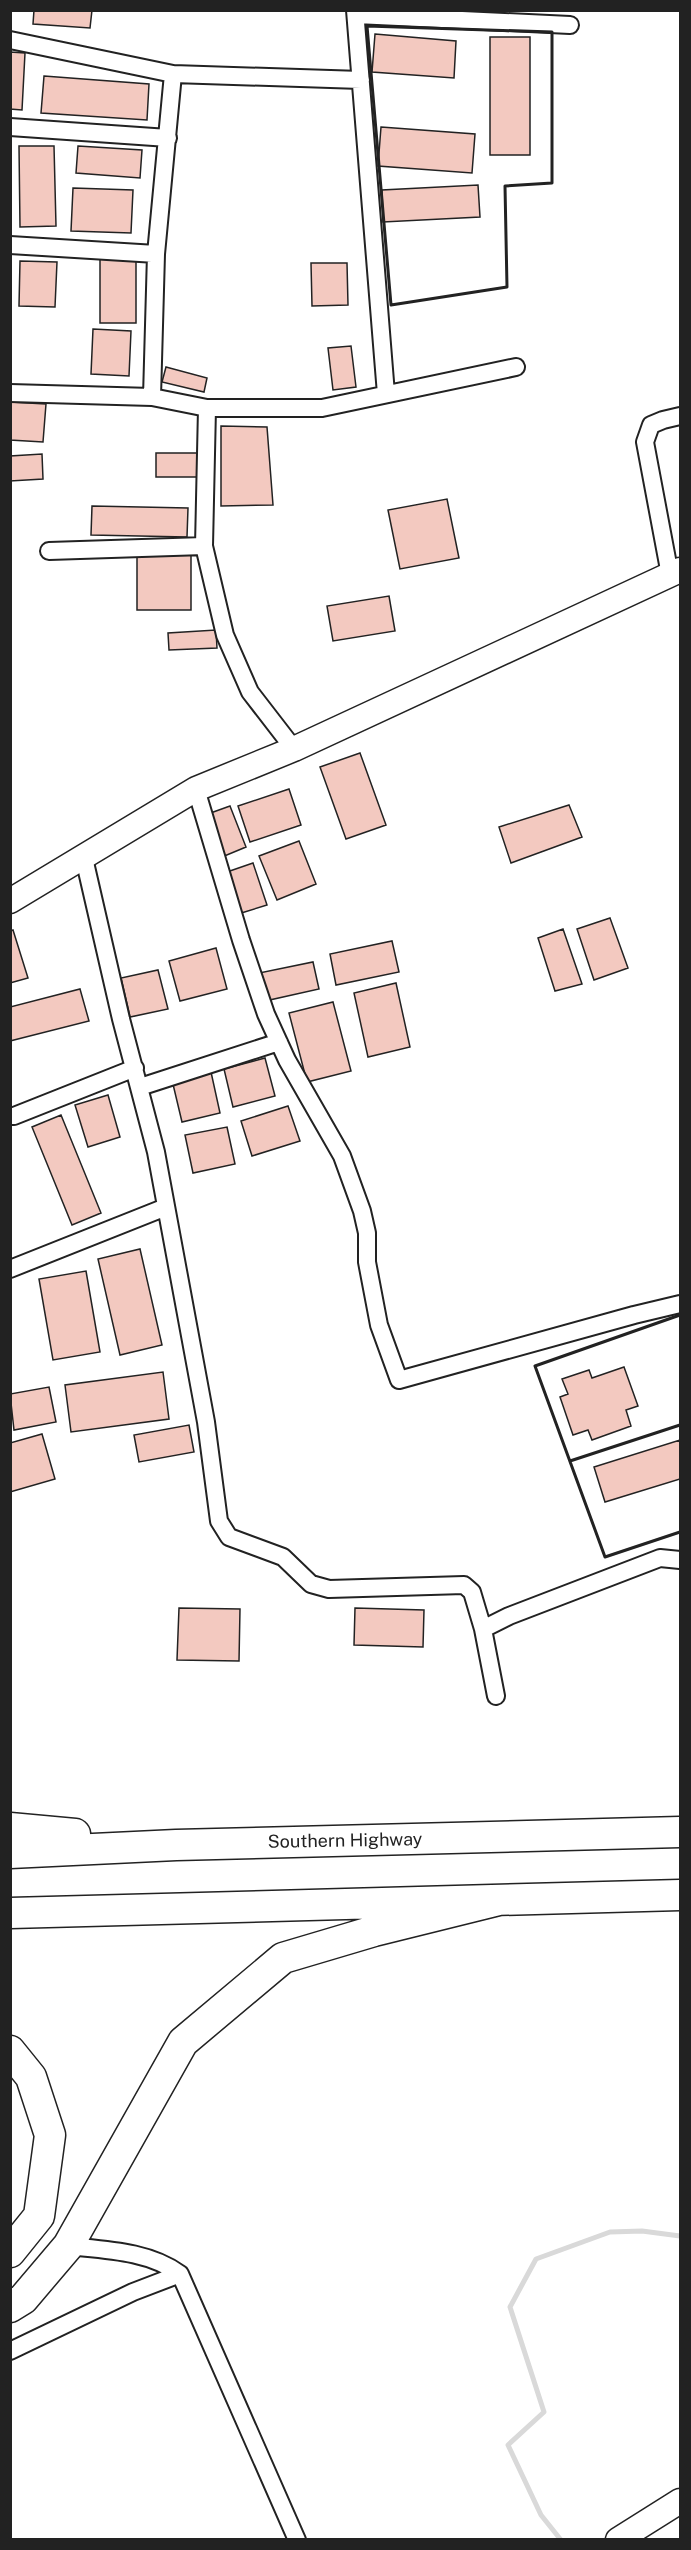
<svg xmlns="http://www.w3.org/2000/svg" width="691" height="2550" viewBox="0 0 691 2550" font-family="'Public Sans',sans-serif">
  <style>
    .lines { fill: none; stroke-linecap: round; stroke-linejoin: round }
    .stream { stroke: #d9d9d9; stroke-width: 5 }
    .building { fill: #f3c9c0; stroke: #222; stroke-width: 1.5 }
    .street-casing { stroke: #222; stroke-width: 20 }
    .secondary-casing { stroke: #222; stroke-width: 27 }
    .highway-casing { stroke: #222; stroke-width: 33 }
    .street { stroke: #fff; stroke-width: 16 }
    .secondary { stroke: #fff; stroke-width: 24 }
    .highway { stroke: #fff; stroke-width: 30 }
    .wall { stroke: #222; stroke-width: 3 }
    .labels { text-anchor: middle; dominant-baseline: central; stroke-width: 4.5; stroke-linejoin: round; paint-order: stroke }
    .street-label { font-size: 18px; fill: #222; stroke: #fff }
  </style>
  <rect width="100%" height="100%" fill="#fff"/>
  <g class="lines">
    <path class="stream" d="M561 2540 541 2515 508 2445 544 2412 510 2307 536 2259 610 2232 642 2231 680 2236"/>
  </g>
  <path class="building" d="M34 10H92L90 28 33 24Z
    M375 34 456 41 454 78 372 72Z
    M490 37H530V155H490Z
    M10 52 25 53 22 110 10 109Z
    M44 76 149 84 147 120 41 113Z
    M381 127 475 134 472 173 378 166Z
    M19 146H54L56 226 20 227Z
    M78 146 142 150 140 178 76 173Z
    M478 185 480 217 383 222 382 190Z
    M73 188 133 190 131 233 71 231Z
    M100 258H136V323H100Z
    M20 261 57 262 55 307 19 306Z
    M311 263H347L348 305 312 306Z
    M93 329 131 331 129 376 91 374Z
    M351 346 356 387 333 390 328 348Z
    M166 367 207 378 204 392 162 382Z
    M10 402 46 404 43 442 10 440Z
    M221 426 267 427 273 505 221 506Z
    M156 453H197V477H156Z
    M42 454 43 479 10 481V456Z
    M447 499 459 558 400 569 388 510Z
    M92 506 188 508 187 537 91 535Z
    M137 555H191V610H137Z
    M389 596 395 631 333 641 327 606Z
    M216 630 217 648 169 650 168 633Z
    M360 753 386 825 346 839 320 767Z
    M289 789 301 825 250 842 238 806Z
    M569 805 582 837 511 863 499 827Z
    M230 806 246 847 222 857 205 815Z
    M299 841 316 884 277 900 259 856Z
    M253 863 267 905 238 914 224 873Z
    M610 918 628 968 594 980 577 929Z
    M563 929 582 984 555 991 538 938Z
    M13 930 28 978 10 983V931Z
    M392 941 399 972 336 985 330 954Z
    M216 948 227 989 180 1001 169 961Z
    M313 962 319 989 265 1001 259 973Z
    M158 970 168 1009 130 1017 121 978Z
    M396 983 410 1047 368 1057 354 993Z
    M80 989 89 1021 10 1041V1007Z
    M333 1002 351 1071 307 1082 289 1013Z
    M265 1058 275 1096 233 1107 224 1069Z
    M211 1072 220 1113 182 1122 172 1080Z
    M108 1095 120 1137 88 1147 75 1105Z
    M288 1106 300 1141 252 1156 241 1121Z
    M61 1115 101 1213 72 1225 32 1127Z
    M227 1127 235 1164 193 1173 185 1135Z
    M140 1249 162 1345 120 1355 98 1259Z
    M86 1271 100 1352 53 1360 39 1279Z
    M624 1367 638 1406 626 1410 631 1426 592 1440 588 1430 573 1435 560 1397 568 1394 562 1379 589 1370 592 1378Z
    M163 1372 169 1419 71 1432 65 1385Z
    M49 1387 56 1422 14 1430 10 1394Z
    M189 1425 194 1452 139 1462 134 1435Z
    M42 1434 55 1479 10 1492V1443Z
    M680 1440V1479L605 1502 594 1467Z
    M179 1608 240 1609 239 1661 177 1660Z
    M355 1608 424 1610 423 1647 354 1645Z"/>
  <g class="lines">
    <defs>
      <path id="street" d="M355 10 386 394
        M356 15 570 25
        M10 40 173 74 361 80
        M10 127 168 138
        M10 245 156 254
        M10 393 152 397 207 408H322L516 367
        M152 397 156 254 173 74
        M207 408 204 546 225 635 250 692 294 749
        M49 551 204 546
        M670 575 645 442 651 425 663 420 680 416
        M196 789 241 940 266 1014 287 1060 342 1156 362 1211 367 1233V1262L379 1325 399 1380 634 1315 680 1304
        M84 858 121 1019 156 1152 206 1422 219 1521 229 1537 283 1557 311 1584 329 1589 464 1585 472 1592 483 1629
        M140 1087 279 1042
        M10 1116H14L135 1068
        M10 1269 166 1207
        M496 1696 483 1629 509 1616 660 1558 680 1560
        M68 2246C106 2250 149 2251 180 2274L297 2540
        M10 2351 133 2292 180 2274"/>
      <path id="secondary" d="M10 901 196 789 294 749 680 570
        M618 2540 680 2501"/>
      <path id="highway" d="M10 1828 75 1834
        M10 1853 176 1845 680 1832
        M10 1913 680 1895
        M10 2051 31 2077 50 2135 39 2216 10 2252
        M10 2307 23 2299 68 2246 183 2042 283 1958 374 1931 499 1900"/>
    </defs>
    <use href="#street" class="street-casing"/>
    <use href="#secondary" class="secondary-casing"/>
    <use href="#highway" class="highway-casing"/>
    <use href="#street" class="street"/>
    <use href="#secondary" class="secondary"/>
    <use href="#highway" class="highway"/>
    <path class="wall" d="M367 26 552 32V183L505 186 507 287 391 305Z
      M680 1315 535 1366 605 1557 680 1532
      M570 1461 680 1425"/>
  </g>
  <g class="labels">
    <g class="street-label">
      <text transform="translate(345 1840) rotate(-1)">Southern Highway</text>
    </g>
  </g>
  <rect width="691" height="2550" fill="none" stroke="#222222" stroke-width="24"/>
</svg>
